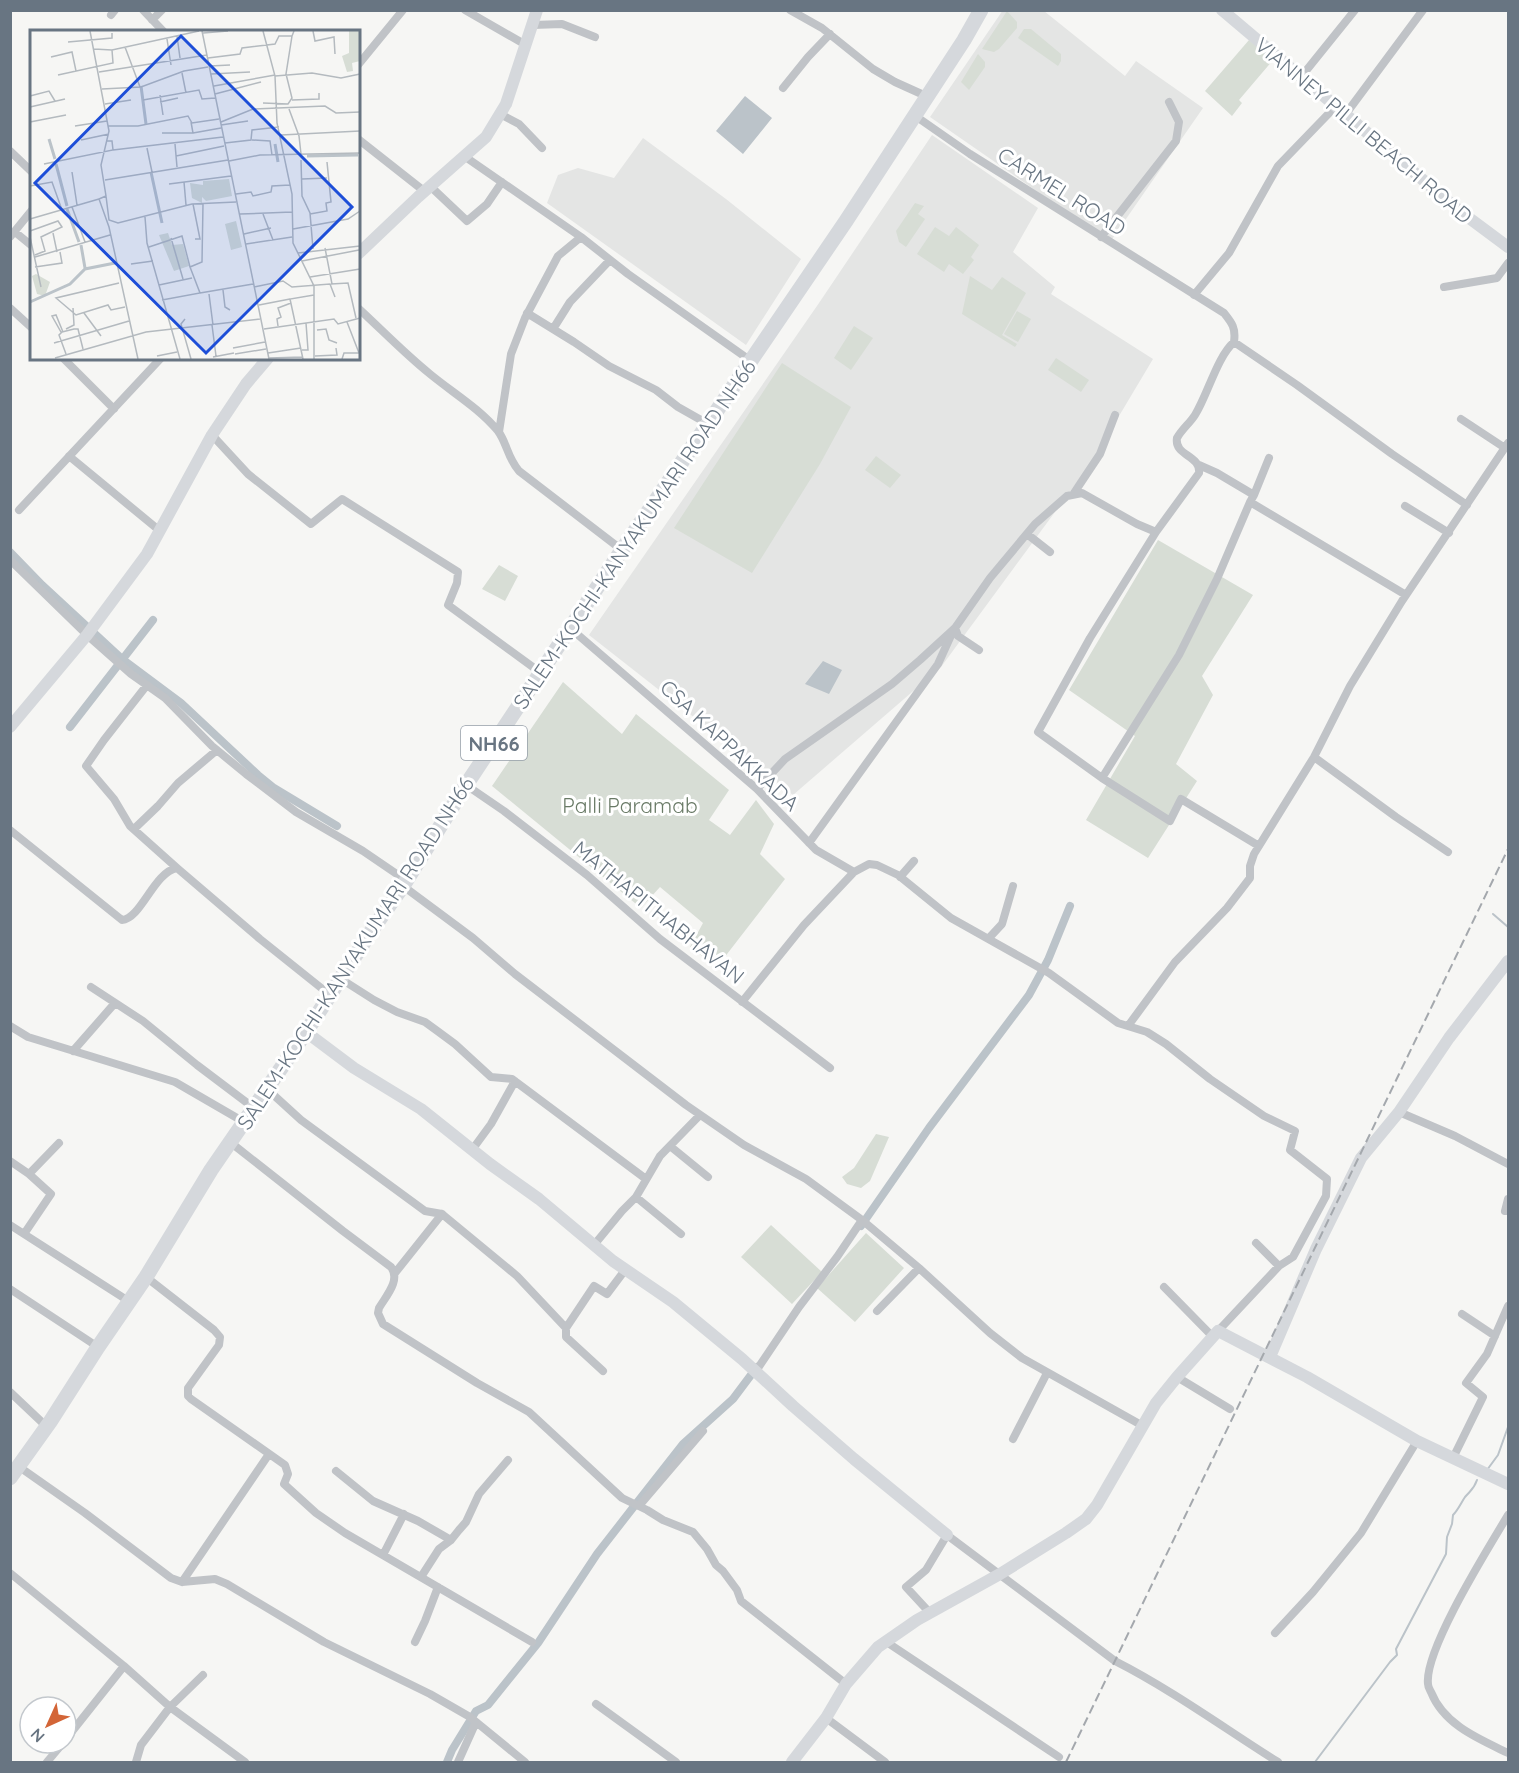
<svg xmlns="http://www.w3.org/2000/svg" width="1519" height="1773" viewBox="0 0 1519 1773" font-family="Quicksand,sans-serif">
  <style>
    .built { fill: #e4e5e4 }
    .green { fill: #d7ddd5 }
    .water { fill: #bbc3c9 }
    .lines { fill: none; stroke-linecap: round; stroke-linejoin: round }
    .stream { stroke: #bbc3c9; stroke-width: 2 }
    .canal { stroke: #bbc3c9; stroke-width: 8 }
    .street { stroke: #c0c3c7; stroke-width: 8 }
    .secondary { stroke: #d5d8dc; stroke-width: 12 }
    .highway { stroke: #d5d8dc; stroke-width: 15 }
    .rail { stroke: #a4a8ad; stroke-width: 2; stroke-dasharray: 9 4.5; stroke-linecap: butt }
    .labels { text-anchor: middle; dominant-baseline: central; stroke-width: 6; stroke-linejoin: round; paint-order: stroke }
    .shield { fill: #fff; stroke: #959ea8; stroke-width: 1.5 }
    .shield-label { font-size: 20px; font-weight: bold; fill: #687582 }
    .street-label { font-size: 21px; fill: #687582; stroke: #fff }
    .park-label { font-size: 21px; fill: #697a66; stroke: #fff }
    .inset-river { fill: none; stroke: #bbc3c9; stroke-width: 3 }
    .inset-road { fill: none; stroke: #b4babf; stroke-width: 1.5 }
    .view { fill: #1d4ed8; fill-opacity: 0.15; stroke: #1d4ed8; stroke-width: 3 }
    .inset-edge { fill: none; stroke: #687582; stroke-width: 3 }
  </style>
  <rect width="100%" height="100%" fill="#f6f6f4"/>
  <path class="built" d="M1003 10 1044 11 1125 76 1136 61 1203 108 1110 242 930 117Z
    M932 135 1038 208 1013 252 1055 287 1051 294 1153 359 1091 463 941 667 793 795 589 635 819 303Z
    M643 138 726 199 801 259 746 345 547 203 558 175 578 168 614 178Z"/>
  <path class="green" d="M1007 11 1017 22V28L999 49 994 52 982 49Z
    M1024 29H1031L1061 54V61L1058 66 1018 38Z
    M1249 40 1273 60 1239 100 1242 103 1232 116 1205 91Z
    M978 54 985 62V67L969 90 961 82Z
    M915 203 924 206 918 214 925 219 906 247 899 242 896 231Z
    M935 227 949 236 956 227 979 245 971 257 974 260 963 274 949 264 944 272 917 254Z
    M970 276 992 290 1002 277 1026 293 1002 335 1017 344 1015 347 962 314Z
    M1017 311 1031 319 1018 342 1004 334Z
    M854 326 873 338 851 370 834 358Z
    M1056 358 1089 380 1081 392 1048 370Z
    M782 363 851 407 820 464 752 573 674 528Z
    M876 456 901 475 890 488 865 470Z
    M1158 540 1253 595 1202 676 1213 695 1176 764 1197 781 1148 858 1086 820 1135 736 1069 690Z
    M499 565 518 576 505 601 482 589Z
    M563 682 622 734 636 714 729 790 709 820 730 835 756 800 774 824 760 854 785 879 717 967 690 947 703 923 660 887 641 908 492 786Z
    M876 1134 889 1137 870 1181 861 1188 847 1184 842 1177 854 1168Z
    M771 1225 822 1272 792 1304 741 1257Z
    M866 1233 904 1268 855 1322 817 1288Z"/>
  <path class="water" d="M745 96 772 118 743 154 716 131Z
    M823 661 842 670 829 694 805 684Z"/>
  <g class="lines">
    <path class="stream" d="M1493 914 1508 927
      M1487 1470 1498 1455 1508 1427
      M1315 1762 1390 1662 1397 1655 1396 1649 1446 1554 1447 1537 1452 1524 1453 1515C1458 1510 1461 1503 1465 1497 1471 1490 1474 1489 1477 1480"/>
    <path class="canal" d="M10 552 42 585 122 659 181 703 258 775 274 788 337 826
      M70 727 153 620
      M861 1226 929 1128 1029 995 1048 960 1070 906
      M447 1762 452 1750 476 1711 488 1705 538 1643 597 1554 632 1509 683 1444 733 1399 757 1367"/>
    <path class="street" d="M143 10 164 32
      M465 10 526 45
      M790 10 822 28 873 69 895 82 926 96
      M111 15 115 10
      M152 20 162 10
      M533 25 562 24 595 37
      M358 65 403 10
      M1301 77 1355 10
      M783 88 808 57 830 34
      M500 114 519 124 542 148
      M914 115 970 154 1224 313C1232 323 1236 328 1234 342
      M1345 115 1423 10
      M358 139 424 191
      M10 151 32 172
      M464 156 581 237 628 274 751 361
      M430 186 467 221 487 204 502 182
      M15 232 32 246
      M10 237 32 210
      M1101 237 1176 141 1179 122 1169 102
      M1444 287 1497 278 1508 263
      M1194 295 1229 253 1278 166 1335 107
      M10 308 32 328
      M358 308C382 330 405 354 430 374 453 393 479 408 498 431 507 443 507 457 519 471L622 550
      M527 313 574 342 609 366 656 390 678 407 708 424
      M553 329 570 302 610 260
      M63 358 114 409
      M1461 419 1505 448
      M499 432 511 354 525 318 558 256 581 237
      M212 435 248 474 311 524 342 499 458 572 457 583 448 605 541 673
      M69 456 160 531
      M1199 465 1217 473 1254 495 1250 502 1406 595
      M1074 493 1100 454 1115 415
      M1254 495 1269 458
      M1405 506 1449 533
      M19 510 161 358
      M1156 532 1090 638 1038 732 1102 778 1170 821 1181 799 1259 846
      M1027 534 1050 552
      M10 560 87 635 131 674 165 698 212 746 246 774 296 812 363 851 407 881
      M570 628 757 789 816 850 854 872
      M955 628 958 636 979 650
      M147 685 104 740 86 766 114 799 130 826 177 868
      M1314 757 1396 817 1448 852
      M1102 778 1179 655 1217 579 1250 502
      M466 785 504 811 587 875 660 939 830 1068
      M757 789 785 759 892 684 920 660 955 628 990 578 1035 524 1067 496 1082 493 1137 524 1156 532 1199 473C1201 455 1174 456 1177 438 1182 429 1190 423 1195 415 1208 394 1217 357 1234 342L1297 385 1392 454 1467 505
      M134 829 158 806 178 783 217 750
      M10 830 122 920C141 919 154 872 177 868L260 939 330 995
      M809 843 938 664 953 631
      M900 877 914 861
      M403 886 473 938 515 974 686 1105 744 1145 806 1179 862 1220 919 1268 990 1333 1022 1358 1143 1426
      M989 938 1002 924 1013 886
      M341 979 374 1000 397 1012 425 1022 436 1030 455 1044 491 1077 512 1079 646 1179
      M91 987 143 1021 197 1065 254 1108
      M742 1002 804 925 854 872 869 864 877 865 898 875 951 918 1049 973 1118 1023 1147 1032 1166 1044 1210 1079 1264 1116 1295 1131 1290 1150 1327 1179 1326 1196 1293 1257 1279 1266 1218 1331
      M10 1026 28 1037 175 1082 244 1122
      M1128 1026 1175 962 1227 908 1250 878V866L1254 854 1314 757 1350 686 1402 601 1508 443
      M73 1051 115 1003
      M267 1089 301 1120 425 1211 442 1214
      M1399 1112 1455 1136 1508 1164
      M230 1142 343 1231 391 1267C401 1280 386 1296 379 1308L378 1313 383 1324 477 1383 529 1412 622 1498 647 1510 663 1520 693 1532 707 1549 716 1565 723 1571 737 1590 741 1601 846 1684
      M670 1146 708 1177
      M472 1150 491 1124 515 1081
      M10 1161 29 1174
      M636 1197 681 1234
      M1505 1211 1508 1199
      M10 1225 130 1302
      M24 1234 51 1194 29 1174 59 1143
      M1256 1243 1279 1266
      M594 1245 622 1211 636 1197 660 1156 700 1115
      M395 1273 442 1214 517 1276 566 1328V1337L603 1371
      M146 1277 214 1330 220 1337 219 1345 188 1388V1396L191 1399 285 1465 288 1474 284 1484 316 1513 345 1533 532 1642
      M1164 1287 1213 1337
      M10 1289 98 1347
      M877 1311 919 1268
      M1462 1314 1495 1336
      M566 1328 594 1286 607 1294 625 1270
      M756 1371 799 1307 837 1257 862 1220
      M1177 1377 1230 1409
      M10 1392 47 1427
      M1013 1439 1047 1373
      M1453 1458 1483 1397 1466 1383 1487 1354 1508 1306
      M18 1466 85 1513 171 1578 182 1582 215 1579 227 1584 324 1642 430 1694 470 1717 525 1762
      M336 1471 373 1501 418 1521 451 1540
      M639 1506 703 1431
      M1508 1515C1489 1547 1424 1650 1428 1684 1428 1687 1430 1690 1431 1692 1444 1725 1479 1739 1508 1753
      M383 1555 404 1514
      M10 1573 124 1666 170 1707 245 1762
      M421 1577 439 1549 451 1540 459 1530 466 1522 479 1494 508 1460
      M182 1582 269 1454
      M930 1613 906 1587 926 1570 947 1535 1115 1661C1172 1690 1224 1728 1278 1762
      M1275 1633 1313 1592 1361 1533 1417 1441
      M885 1641 1059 1757
      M415 1642 425 1621 438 1587
      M596 1704 676 1762
      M826 1718 885 1762
      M66 1739 124 1666
      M47 1762 63 1743
      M136 1762 141 1745 170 1707 203 1675
      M458 1762 476 1722"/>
    <path class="secondary" d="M1222 10 1461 212 1508 247
      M358 254 418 197 486 137 506 104 537 10
      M10 727 87 635 147 554 212 435 246 384 268 358
      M306 1032 354 1068 421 1109 490 1164 539 1199 613 1261 673 1302 742 1359 793 1406 854 1459 947 1535
      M1270 1357 1316 1249 1361 1158 1399 1112 1449 1038 1508 961
      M792 1762 826 1718 846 1684 878 1647 917 1620 1000 1574 1066 1533 1086 1519 1097 1505 1156 1403 1177 1377 1218 1331 1307 1377 1417 1441 1508 1484"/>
    <path class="highway" d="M10 1478 50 1422 98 1347 146 1277 211 1170 306 1032 372 930 403 886 466 785 622 550 846 221 964 40 981 10"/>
    <path class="rail" d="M1066 1762 1508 849"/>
  </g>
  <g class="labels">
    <rect class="shield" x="461" y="726" width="66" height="34" rx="4.5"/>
    <g class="shield-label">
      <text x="494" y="743">NH66</text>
    </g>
    <g class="street-label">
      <text transform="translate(1364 130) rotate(40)">VIANNEY PILLI BEACH ROAD</text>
      <text transform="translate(1062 191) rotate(32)">CARMEL ROAD</text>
      <text transform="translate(634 534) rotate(-56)">SALEM-KOCHI-KANYAKUMARI ROAD NH66</text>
      <text transform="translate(730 745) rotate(43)">CSA KAPPAKKADA</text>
      <text transform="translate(659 912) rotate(39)">MATHAPITHABHAVAN</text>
      <text transform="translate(355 953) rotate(-57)">SALEM-KOCHI-KANYAKUMARI ROAD NH66</text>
    </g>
    <g class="park-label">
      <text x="630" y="805">Palli Paramab</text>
    </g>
  </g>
  <g transform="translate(30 30)">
    <rect width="330" height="330" fill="#f6f6f4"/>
    <path d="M319 1H330V31L322 33 323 41 317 42 312 26 319 23ZM199 149 202 166 176 171 172 167V173L162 168 160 153 173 155V151ZM206 191 212 217 201 220 195 194ZM138 203 142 215 153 214 159 236 144 241 129 205ZM6 244 20 252 15 266 7 264 2 246Z" fill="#d7ddd5"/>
    <path class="inset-river" d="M111 56 116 94M19 109 25 129M245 114 248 132M277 126 328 125M26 134 37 176M121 142 132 193M37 179 49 212M51 215 55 238M0 272 40 254 55 239 85 233"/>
    <path class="inset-road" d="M60 1 79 101 71 135 76 166 69 169 79 197 108 329M172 1 239 329M233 1 245 46 247 93 262 164 263 213 284 256V329M283 1 285 11 304 7 305 24M173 3 198 1M147 6 150 28M137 9 141 35M38 12 82 8V3M95 17 110 57M64 19 82 20 169 1M21 27 42 22 46 41M178 28 210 24 212 18 245 14 249 6H262L264 1M180 36 200 35M69 42 177 25M152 43 156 63M181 44 220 42M28 45 83 33 82 20M245 46 282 43 311 48 330 44M184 56 245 45M72 59 111 57 154 41 178 37M185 64 231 52M130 65 133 85M0 66 19 61 25 71M113 70 169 60 172 69 185 68M262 70 289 69V63M130 72 148 68M233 73 258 74 262 68 256 44 262 6M75 74 101 70M0 77 35 69M259 79 269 106 271 124M0 92 36 85M191 92 223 79 295 76 306 83 330 82M191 95 218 91M45 96 77 91M78 96H108L158 86 162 93 189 89M132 103H163L161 92M163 103 191 98M251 105 330 101M51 110 79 104M222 110 240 111 242 125M195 113 221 110 222 100 249 97M145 114 147 137M117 118 122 142M83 120 193 107M146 126 194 116M271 130 272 166 280 183 283 219M199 131 230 125 330 123M14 134 83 120 82 111H77M42 142 47 175M272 149 297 148M75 150 198 130M154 152 156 175M139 154 201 146M0 156 22 152 32 180M206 164 221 162 223 166 241 162 242 156 260 155M76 166 79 190 88 193 162 174 206 172M163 174 170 209H165M42 177 55 212M210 184 262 182M233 184 243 210M280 184 297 181 296 173 301 172 297 132M115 187 117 213 150 329M0 189 69 169M263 199 318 189 330 181M0 201 28 191 32 197 11 207 15 221 5 225M23 203 27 222M214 204 241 198M0 207 11 257M141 208 153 249M216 214 262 207M119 217 152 206 160 237M295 218 302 254M268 223 330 216M5 227 80 205M272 231 329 220M101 234 123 231M5 237 32 233 30 222M280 247 330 239M89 253 26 268 46 285 78 275 81 280 95 277M301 254 318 253 326 288M129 255 162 248M224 257 253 251 262 257 300 254 305 267M193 260 195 277 200 280M170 263 223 254M179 264 183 295M132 270 170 263 160 237 172 232 173 174M229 275 260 269M54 283 71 306M155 289 151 294 161 329M182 295 186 326M248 296 247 289 251 287 248 278 261 273M36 299 44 295 43 278M234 299 304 289 308 294 330 288M287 300 296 299 299 310 307 313M32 302 29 305 36 324M33 302 26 285 22 286 31 302H32L44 299H48L53 319M24 313 99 291M203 318 235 312M272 320H278L276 293M238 323 271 318M205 324 236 319M127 326 147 322M285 326 307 325 306 318M183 327 204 323M25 328 116 302 230 289M239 328 273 327M273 329 260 269 284 265M312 329 314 323H329L317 292"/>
    <path class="view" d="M151 6 322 177 176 323 5 153Z"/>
    <rect width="330" height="330" class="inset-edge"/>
  </g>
  <rect width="1519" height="1773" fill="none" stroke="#687582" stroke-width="24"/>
  <g transform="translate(48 1725) rotate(225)"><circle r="28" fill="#ffffff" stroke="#c3c8cd" stroke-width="1.5"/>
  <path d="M0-4.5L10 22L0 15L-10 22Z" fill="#d36537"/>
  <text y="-9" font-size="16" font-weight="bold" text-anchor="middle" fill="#687582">N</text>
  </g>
</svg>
